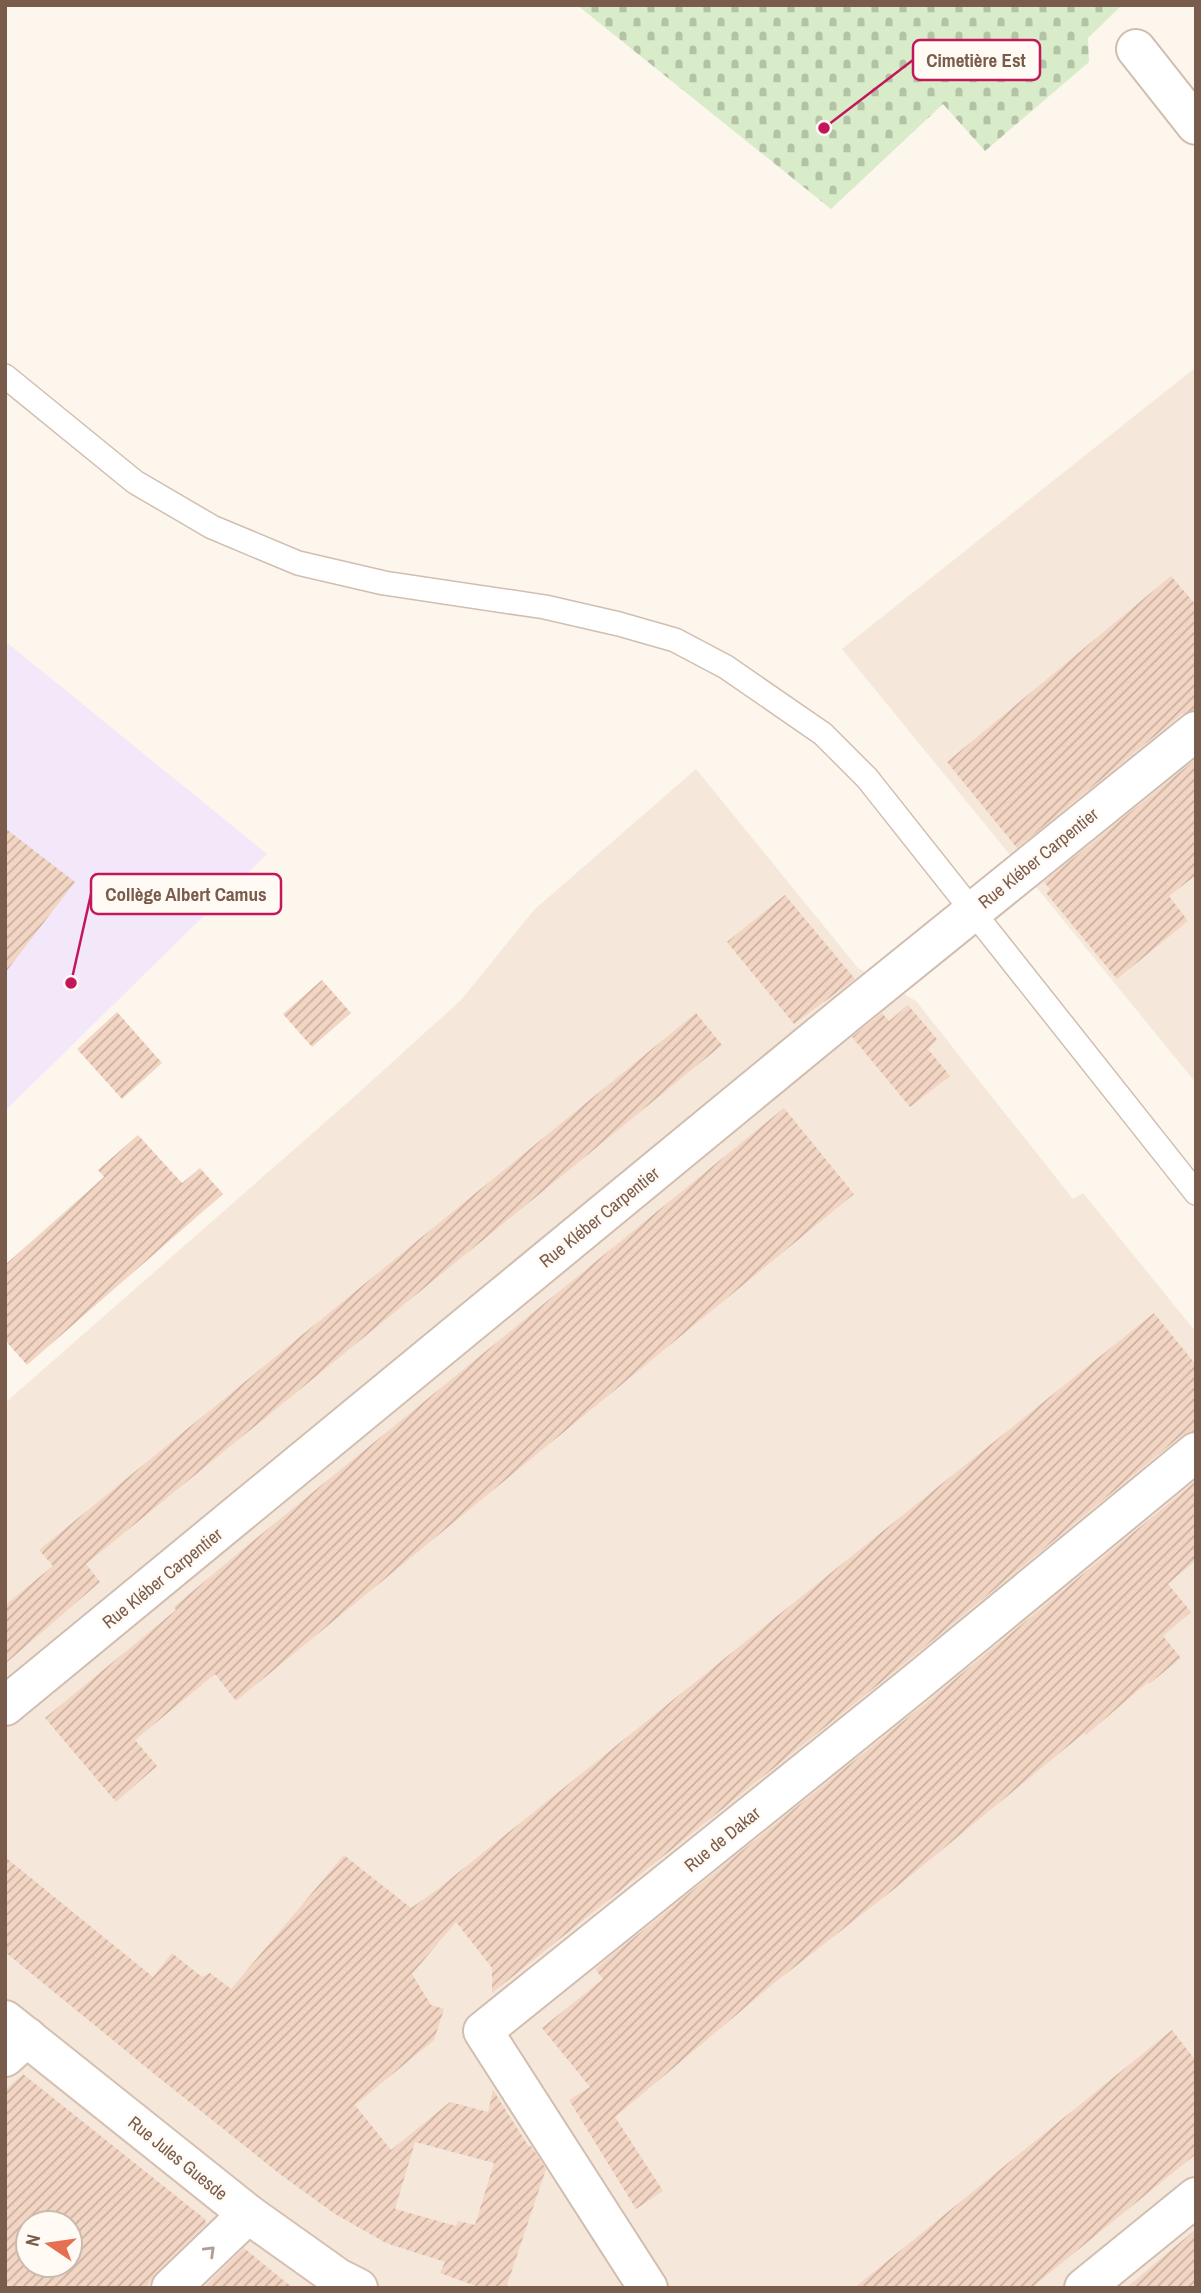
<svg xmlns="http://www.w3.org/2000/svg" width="1201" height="2293" viewBox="0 0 1201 2293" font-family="'Archivo Narrow',sans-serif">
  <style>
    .residential { fill: #f5e8da; fill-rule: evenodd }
    .education { fill: #f3e8fa }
    .cemetery { fill: url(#cemetery-stones) }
    .building { fill: url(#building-hatch); fill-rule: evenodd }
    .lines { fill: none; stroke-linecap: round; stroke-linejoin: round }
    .lane-casing { stroke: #d1beb0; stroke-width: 26 }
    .street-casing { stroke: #d1beb0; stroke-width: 42 }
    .secondary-casing { stroke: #d6c0b0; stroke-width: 42 }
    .lane { stroke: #fff; stroke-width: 23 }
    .street { stroke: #fff; stroke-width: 38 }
    .secondary { stroke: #fff; stroke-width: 38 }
    .oneway { stroke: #af9d94 }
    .labels { text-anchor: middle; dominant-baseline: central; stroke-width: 5; stroke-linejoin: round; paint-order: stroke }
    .street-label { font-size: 18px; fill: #7a5c4d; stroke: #fffaf3 }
    .leader { fill: none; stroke: #c2185b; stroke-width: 2.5 }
    .callout-dot { fill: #c2185b; stroke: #fffaf3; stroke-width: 2.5 }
    .callout { fill: #fffaf3; stroke: #c2185b; stroke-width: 2.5 }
    .callout-label { font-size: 19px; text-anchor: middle; font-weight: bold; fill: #7a5c4d }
  </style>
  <defs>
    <pattern id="cemetery-stones" width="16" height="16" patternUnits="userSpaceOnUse" patternTransform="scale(1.75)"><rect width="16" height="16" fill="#d8ecc9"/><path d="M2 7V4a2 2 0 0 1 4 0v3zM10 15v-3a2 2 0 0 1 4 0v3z" fill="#b4c2a5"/></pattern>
    <pattern id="building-hatch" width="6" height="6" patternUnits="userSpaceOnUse" patternTransform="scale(1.75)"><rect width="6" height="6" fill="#f3d5c3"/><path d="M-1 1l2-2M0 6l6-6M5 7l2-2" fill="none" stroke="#cab0a1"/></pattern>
  </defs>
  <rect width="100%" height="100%" fill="#fdf6ec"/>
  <path class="residential" d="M1196 367V1083L842 649Z
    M696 769 858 968 916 1001 1073 1199 1083 1193 1196 1332V2288H5V1403L355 1096 461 1000 534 910ZM28 2223H70V2265H28Z"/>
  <path class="education" d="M5 641 267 854 5 1111Z"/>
  <path class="cemetery" d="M577 5H1122L1088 38 1089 62 985 151 943 104 831 209Z"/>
  <path class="building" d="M1171 576 1196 605V710L1182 714 1017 848 947 762Z
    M1196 759V875L1169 896 1188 921 1117 979 1046 893 1050 889 1044 882Z
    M5 828 75 882 5 973Z
    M785 895 855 979 794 1024 727 942Z
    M322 980 351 1013 312 1047 283 1014Z
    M908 1005 937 1039 928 1049 950 1076 910 1107 852 1037 882 1013 889 1021Z
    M117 1012 162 1063 122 1099 77 1049Z
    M696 1013 722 1045 86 1564 100 1582 5 1664V1605L53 1566 39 1550Z
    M784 1108 854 1194 236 1701 215 1674 135 1740 157 1766 116 1802 45 1718 176 1610 174 1607 242 1550Z
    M138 1135 182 1183 200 1168 223 1194 27 1365 5 1340V1265L104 1177 98 1170Z
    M1154 1313 1196 1365V1431L1182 1435 899 1668 492 1993V1968L456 1922 412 1974 431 2005 444 2009 434 2040 355 2105 391 2150 450 2102 488 2112 493 2090 529 2147 531 2146 546 2169 506 2288H481L440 2273 445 2262 386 2243 335 2214 281 2175 158 2077 5 1952V1857L153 1977 172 1953 202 1977 210 1973 231 1989 344 1855 411 1908 438 1889ZM415 2142 494 2163 475 2225 458 2221 456 2226 395 2209Z
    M1196 1481V1560L1168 1584 1191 1612 1163 1636 1181 1658 1149 1684 1148 1682 1086 1735 1084 1733 898 1886 773 1984 615 2117 663 2191 636 2209 569 2100 590 2087 542 2028 603 1979 595 1969 927 1702Z
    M1172 2030 1196 2061V2154L1031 2288H854Z
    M23 2074 205 2219 206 2224 156 2272 146 2288H5V2090ZM28 2223H70V2265H28Z
    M1196 2229V2288H1126Z
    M244 2248 293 2288H203Z"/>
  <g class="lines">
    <defs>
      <path id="lane" d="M5 376 135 482 212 527 298 563 384 583 545 607 619 624 675 640 726 667 823 734 867 778 1196 1193"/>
      <path id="street" d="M1136 49 1196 125
        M5 1706 841 1018 1196 731
        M5 2057 27 2037
        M171 2288 248 2214
        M648 2288 483 2031 913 1685 1196 1452
        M1084 2288 1196 2197"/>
      <path id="secondary" d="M5 2020 248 2214 338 2278 358 2288"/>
    </defs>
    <use href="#lane" class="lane-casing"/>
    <use href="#street" class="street-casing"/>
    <use href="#secondary" class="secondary-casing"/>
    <use href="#lane" class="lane"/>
    <use href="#street" class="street"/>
    <use href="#secondary" class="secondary"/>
  </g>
  <defs><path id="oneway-chevron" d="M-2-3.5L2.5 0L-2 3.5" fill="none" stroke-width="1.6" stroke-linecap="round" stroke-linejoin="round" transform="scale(1.75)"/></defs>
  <use class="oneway" href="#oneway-chevron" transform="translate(210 2251) rotate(-44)"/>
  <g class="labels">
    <g class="street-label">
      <text transform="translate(1038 858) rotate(-39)">Rue Kléber Carpentier</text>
      <text transform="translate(599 1217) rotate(-39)">Rue Kléber Carpentier</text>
      <text transform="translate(162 1578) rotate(-39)">Rue Kléber Carpentier</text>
      <text transform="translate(722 1839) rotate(-39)">Rue de Dakar</text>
      <text transform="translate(178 2158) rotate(39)">Rue Jules Guesde</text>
    </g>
  </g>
  <path class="leader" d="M824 128L913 60M71 983L91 894"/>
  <g class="callout-dot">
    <circle cx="824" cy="128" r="7"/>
    <circle cx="71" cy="983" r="7"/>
  </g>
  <g class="callout">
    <rect x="913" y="40" width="127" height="40" rx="7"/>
    <rect x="91" y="874" width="190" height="40" rx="7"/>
  </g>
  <g class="callout-label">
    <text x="976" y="67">Cimetière Est</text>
    <text x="186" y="901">Collège Albert Camus</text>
  </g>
  <rect width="1201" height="2293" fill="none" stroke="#7a5c4d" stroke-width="14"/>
  <g transform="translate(49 2244) rotate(283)"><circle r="33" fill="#fffaf3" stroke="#cabbb1" stroke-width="2"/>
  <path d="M0-5L12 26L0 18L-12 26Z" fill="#e76f51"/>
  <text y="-10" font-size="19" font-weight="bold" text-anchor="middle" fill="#7a5c4d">N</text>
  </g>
</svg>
